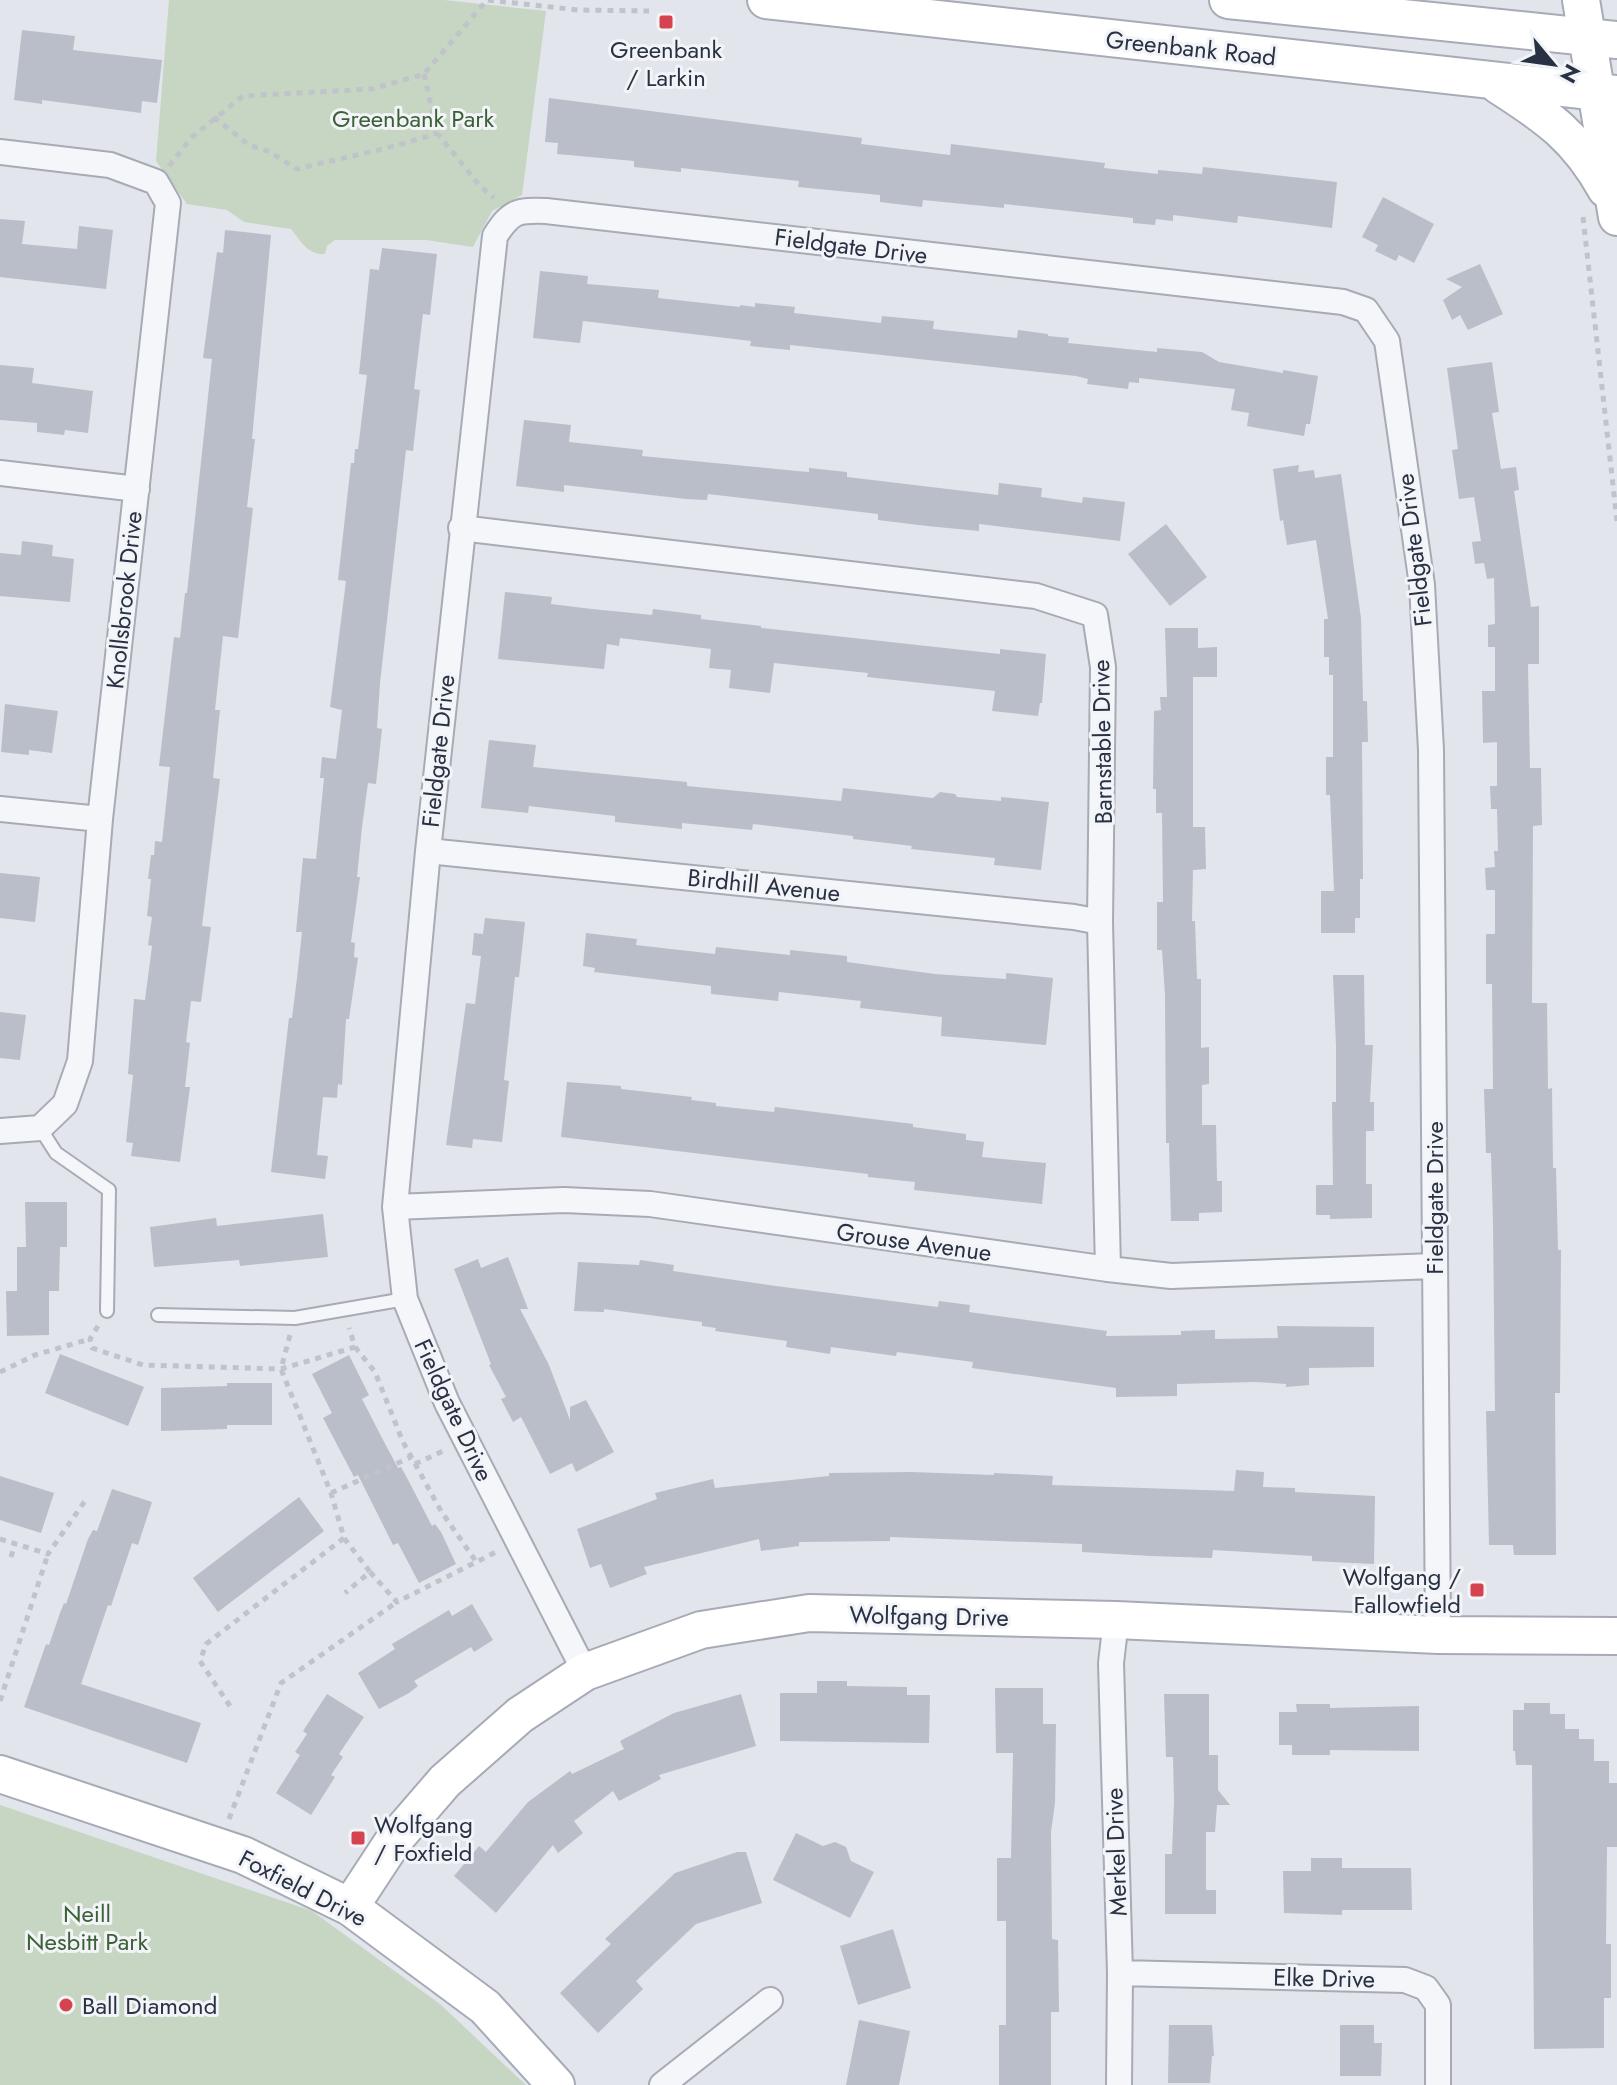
<svg xmlns="http://www.w3.org/2000/svg" width="1617" height="2085" viewBox="0 0 1617 2085" font-family="Jost,sans-serif">
  <style>
    .green { fill: #c6d6c3 }
    .building { fill: #b9bec9 }
    .lines { fill: none; stroke-linecap: round; stroke-linejoin: round }
    .lane-casing { stroke: #a7abb6; stroke-width: 16 }
    .street-casing { stroke: #a7abb6; stroke-width: 28 }
    .secondary-casing { stroke: #a7abb6; stroke-width: 40 }
    .path { stroke: #c0c3ca; stroke-width: 5; stroke-dasharray: 6 6; stroke-linecap: butt }
    .lane { stroke: #f5f6f9; stroke-width: 12 }
    .street { stroke: #f5f6f9; stroke-width: 24 }
    .secondary { stroke: #fff; stroke-width: 36 }
    .poi-dot { fill: #d5434e; stroke: #f2f4f8; stroke-width: 3 }
    .labels { text-anchor: middle; dominant-baseline: central; stroke-width: 6; stroke-linejoin: round; paint-order: stroke }
    .street-label { font-size: 24px; fill: #293144; stroke: #f2f4f8 }
    .poi-label { font-size: 24px; fill: #293144; stroke: #f2f4f8; text-anchor: start }
    .park-label { font-size: 24px; fill: #3b6136; stroke: #f2f4f8 }
  </style>
  <rect width="100%" height="100%" fill="#e2e5eb"/>
  <path class="green" d="M169 0H444L546 11 522 195 492 211 473 247 426 240H335L327 246 325 254C307 255 301 241 291 229L244 222 227 210 187 204 156 161Z
    M0 1805 312 1911 440 2004 526 2085H0Z"/>
  <path class="building" d="M22 30 75 36 73 50 162 60 157 103 142 101 141 113 42 100V104L14 100Z
    M549 98 862 138 861 144 950 155 951 144 1105 163 1104 168 1158 174V170L1202 174 1203 167 1337 182 1332 228 1238 216 1237 223 1173 215V221L1156 219 1155 225 1133 223V218L1004 204V208L923 200 922 207 880 202V195L798 187 799 181 681 168V172L634 167V161L557 154 558 143 545 142Z
    M1383 197 1434 224 1414 263 1399 255 1396 261 1375 251 1378 245 1362 237Z
    M0 219 25 221 22 244 77 249 79 226 113 230 106 289 0 277Z
    M225 230 271 235 252 439H255L247 507 253 508 238 638 223 636 215 710H220L213 778 220 779 202 926 211 927 201 1002 191 1001 186 1042 190 1043 185 1087H190L180 1162 131 1156 133 1143 126 1142 133 1075 128 1074 134 999 145 1000 152 946 148 945 152 917 147 916 151 879H148L151 855H154L155 841 162 842 170 767 159 766 174 637 180 638 185 593H187L212 359 203 358 217 252 223 253Z
    M382 248 437 254 430 315 423 314 414 389 420 390 413 451 406 450 380 683 377 728 382 729 376 784 368 783 362 827 357 877H360L351 942 355 943 354 957 358 958 349 1019H346L342 1085 338 1084 337 1098 323 1097 317 1155 328 1156 325 1179 271 1172 289 1018H292L297 978 302 932H296L303 858 316 859 324 778H320L322 757 336 759 342 710 330 707 346 581 338 580 351 463H354L355 449H358L367 375 359 374 370 269 379 270Z
    M1480 264 1503 314 1468 330 1460 315 1452 320 1443 300 1462 287 1446 279Z
    M540 271 588 276 587 284 659 290 658 298 740 307V305L755 307V303L795 307 794 313 881 323 882 316 934 321 933 329 1017 338 1018 330 1048 334V336L1069 338 1068 343 1157 352V348L1202 352 1219 362 1283 373V370L1318 376 1310 424H1306L1304 436 1247 426 1249 413 1231 410 1235 389 1139 378V383L1129 382 1128 389 1087 384 1088 379 1076 376 790 345V350L750 346 751 341 583 321 580 343 533 338Z
    M1492 362 1499 412 1492 413 1501 469 1516 467 1519 490 1514 491 1531 607 1539 606V664H1528L1530 768H1541L1542 825 1533 826 1532 1003H1547L1548 1089 1552 1088 1553 1168H1556L1558 1250H1561L1560 1393H1555L1556 1555H1514L1513 1545H1489L1486 1411H1495L1493 1222 1491 1153H1486L1484 1089H1493L1492 984H1486V934H1495V890H1486L1485 868 1495 867 1494 851H1498L1497 809H1491L1490 786H1497V742L1483 743 1482 691H1495V647H1488V625L1495 624 1494 578 1487 579 1484 563 1475 564 1472 542 1481 541 1474 497 1459 499 1452 450 1458 449 1447 368Z
    M0 365 34 368 32 383 93 391 88 433 65 430 64 435 37 432V423L0 420Z
    M524 420 571 425 569 442 643 450 642 456 797 471 809 472V468L847 472V477L998 495 999 483 1042 488 1041 497 1082 503 1083 497 1125 502 1120 541 979 524V531L927 526 878 520V514L708 494 707 500 686 499 564 485V492L516 486Z
    M1299 465 1298 472 1314 470 1315 478 1341 474 1361 618 1363 701H1367L1368 742H1362L1363 879H1360V918H1355V933H1321V891H1334L1330 795H1326V757H1333V675H1329V657H1324V619H1328L1316 540 1287 545 1283 520 1280 521 1273 469Z
    M1166 524 1207 577 1170 606 1128 554Z
    M22 541 53 545 52 556 74 559 70 602 0 596V553L21 555Z
    M505 592 552 597 551 604 592 609 652 615 653 609 701 615V619L761 626V628L1000 654V649L1046 654 1042 703H1040L1038 716 992 711 995 691 867 677 868 673 774 663 770 693 729 688 731 670 709 668 711 649 620 638 619 646 607 644 604 669 498 659Z
    M1165 628H1198V648L1217 647V677H1193V827H1205L1206 869 1193 870 1192 921H1195L1197 979H1201V1048L1209 1047V1084L1202 1085V1125H1216L1217 1181H1222V1212L1199 1213V1221H1171L1169 1143H1166L1165 995 1162 950H1157V902H1163L1162 813H1156V789H1153L1154 711 1161 710 1160 697H1167Z
    M5 704 58 711 52 753 29 750V755L1 752Z
    M489 740 536 745 533 767 687 782V786L841 801 843 788 933 798 940 792 955 794 957 797 1001 801V797L1049 802 1041 870 994 865 995 858 911 849 912 846 853 839V836L753 824 752 830 682 823V829L615 822V816L529 806 528 813 481 808Z
    M0 873 40 877 35 922 0 918Z
    M485 918 525 922 519 977H515L504 1080 509 1081 502 1142 473 1139 472 1148 446 1145 466 1003 475 1004 481 956 472 955 474 933 483 934Z
    M586 933 637 939 636 945 715 954 716 947 790 955V950L847 956V962L935 974 1006 979V973L1053 978 1046 1045 941 1036 942 1017 860 1008 861 1001 779 992 778 1001 711 994V986L594 972 595 968 583 966Z
    M1333 975H1364L1365 1045H1373L1370 1102H1374V1131H1366V1184H1372V1218L1330 1219V1215H1316V1185H1333L1332 1102H1336V1046Z
    M0 1012 26 1015 20 1060 0 1058Z
    M567 1082 621 1086V1089L692 1097 691 1100 716 1103V1106L774 1112 775 1107 913 1124V1127L966 1134V1140L984 1142 982 1157 1046 1163 1042 1204 914 1190 915 1182 868 1177V1174L561 1137Z
    M25 1202H67V1247H60L59 1291H49V1335L7 1336 6 1291H17V1247H26Z
    M323 1214 328 1257 240 1266 239 1260 154 1267 150 1227 216 1218 217 1226Z
    M508 1257 528 1309H520L549 1365 570 1420V1407L586 1400 614 1452 576 1472 572 1463 550 1474 521 1417 513 1422 501 1399 506 1397 489 1365 491 1364 454 1269 478 1259 481 1268Z
    M640 1260 674 1265 673 1271 776 1286 938 1307 939 1301 970 1305 969 1312 1107 1331 1106 1336 1181 1335V1331L1215 1330V1339L1278 1338 1277 1326 1374 1327V1367L1309 1368V1385L1286 1387V1384L1255 1382 1177 1384V1396L1116 1397V1388L972 1368 973 1362 897 1352 896 1356 831 1347 830 1354 786 1347 787 1341 715 1331 716 1328 702 1326V1322L604 1309V1312L574 1311 578 1262 639 1265Z
    M60 1354 144 1387 128 1426 45 1393Z
    M349 1355 369 1395 362 1399 382 1438 398 1468 401 1467 406 1476 432 1526 435 1524 441 1532 456 1564 419 1583 398 1543 393 1545 358 1475 354 1477 323 1418 332 1413 312 1374Z
    M227 1383H272V1425H227V1429L161 1431V1388L227 1386Z
    M1236 1470 1264 1472 1263 1487 1295 1488V1492L1375 1496 1374 1564 1312 1561V1556L1213 1550 1212 1558 1151 1556 1082 1552V1544L890 1537V1541L799 1542V1546L761 1551 759 1539 644 1567 647 1574 610 1588 601 1564 590 1568 577 1529 657 1499 655 1493 713 1479 715 1488 829 1476V1473L911 1472 994 1475V1473L1053 1476 1052 1485 1234 1491Z
    M0 1476 54 1493 41 1533 0 1520Z
    M112 1489 152 1502 138 1545 132 1543 111 1606 108 1605 81 1684 201 1723 187 1763 24 1707 46 1644 49 1645 60 1613 64 1603 66 1604 88 1539 93 1530 97 1531Z
    M299 1497 324 1531 218 1612 193 1578Z
    M472 1604 493 1640 474 1652 471 1647 414 1681 418 1686 409 1693 379 1709 358 1673 395 1649 392 1644 449 1610 452 1616Z
    M817 1681H847V1686L907 1687V1695H930L929 1743 780 1741V1693H817Z
    M995 1688H1043V1724H1056L1055 1803 1051 1832 1052 1939 1058 1940 1059 2012H1051V2085H999V2025H1006V1921H997V1858H1011L1013 1753H996Z
    M327 1694 364 1717 339 1754 343 1757 331 1775 335 1777 311 1815 276 1793 300 1755 295 1752 307 1734 303 1731Z
    M741 1694 756 1746 659 1775 661 1779 619 1801 613 1791 574 1821 583 1833 558 1853 553 1845 496 1913 454 1876 479 1846 486 1852 528 1802 570 1771 572 1774 624 1749 620 1741 674 1713Z
    M1164 1694H1209V1755H1218V1790L1230 1805H1217L1215 1832H1206V1890H1216V1914H1165V1854H1172L1174 1801 1173 1757H1166Z
    M1524 1703H1550V1714H1565V1729H1579V1739H1594V1761H1609V1783H1617V1847H1607L1606 1944H1611V1998H1604V2048L1534 2049 1532 1765H1516L1515 1751H1513V1710H1524Z
    M1296 1704H1330V1708L1419 1706V1751L1330 1750V1755H1292V1745H1279V1712H1297Z
    M796 1833 823 1846 835 1842 846 1847 851 1861 874 1872 850 1918 773 1880Z
    M737 1852H746L762 1903 696 1924 636 1981 643 1989 598 2033 560 1993 611 1944 605 1939 675 1873Z
    M1311 1858H1342V1868H1411L1412 1910H1342V1915L1284 1913 1283 1871H1311Z
    M893 1929 911 1988 858 2005 840 1946Z
    M859 2020 910 2031 899 2085H846Z
    M1169 2025H1212L1214 2056H1212L1210 2083H1168Z
    M1340 2025H1374V2043H1382L1381 2076H1340Z"/>
  <g class="lines">
    <defs>
      <path id="lane" d="M40 1128 56 1153 109 1190 107 1311
        M158 1315 295 1318 405 1299"/>
      <path id="street" d="M0 152 110 165 156 182 168 203 100 819 80 1061 65 1104 40 1128 0 1131
        M0 473 137 489
        M461 528 1036 596 1095 615 1103 667 1100 922 1108 1269
        M0 809 100 819
        M428 851 1074 917 1100 922
        M395 1207 564 1200 650 1204 1108 1269 1171 1276 1434 1266
        M1116 1620 1111 1663 1120 1973 1119 2085
        M585 1672 447 1403 405 1299 395 1207 428 851 495 236C511 211 517 210 546 211L1343 302 1366 310 1387 341 1422 585 1431 750 1438 1635
        M1120 1973 1405 1980 1426 1988 1438 2005V2085
        M662 2085 770 2000"/>
      <path id="secondary" d="M766 0 1617 94
        M1228 0 1617 40
        M1581 0 1617 217
        M1498 85C1548 117 1577 137 1606 189
        M0 1774 243 1855 350 1907 485 2007 556 2085
        M350 1907 394 1840 445 1781 520 1715 585 1672 701 1630 809 1613 1116 1620 1438 1635 1617 1636"/>
    </defs>
    <use href="#lane" class="lane-casing"/>
    <use href="#street" class="street-casing"/>
    <use href="#secondary" class="secondary-casing"/>
    <path class="path" d="M488 0 578 10 649 11
      M424 74 437 133 480 186 494 198
      M214 117 249 145 268 151 297 169C344 157 392 149 437 133
      M169 166 192 137 243 96 372 89 424 74 487 0
      M1583 217 1617 521
      M98 1326 90 1339 92 1348 143 1365 281 1369 355 1347 349 1328
      M290 1335 281 1369 331 1493 344 1538 370 1572 345 1593
      M355 1347 375 1372 403 1442 441 1511 477 1563
      M0 1372 35 1355 90 1339
      M415 1464 443 1451
      M331 1493 411 1457
      M0 1539 48 1554 87 1498
      M11 1557 15 1544
      M370 1572 397 1602 498 1551
      M0 1701 48 1554
      M230 1706 200 1661 206 1644 344 1538
      M229 1819 281 1683 397 1602"/>
    <use href="#lane" class="lane"/>
    <use href="#street" class="street"/>
    <use href="#secondary" class="secondary"/>
  </g>
  <g class="poi-dot">
    <rect x="658" y="14" width="16" height="16" rx="4"/>
    <rect x="1469" y="1582" width="16" height="16" rx="4"/>
    <rect x="350" y="1830" width="16" height="16" rx="4"/>
    <circle cx="66" cy="2005" r="8"/>
  </g>
  <g class="labels">
    <g class="street-label">
      <text transform="translate(1191 48) rotate(6)">Greenbank Road</text>
      <text transform="translate(851 246) rotate(7)">Fieldgate Drive</text>
      <text transform="translate(1414 550) rotate(-97)">Fieldgate Drive</text>
      <text transform="translate(124 600) rotate(-84)">Knollsbrook Drive</text>
      <text transform="translate(1102 742) rotate(-91)">Barnstable Drive</text>
      <text transform="translate(438 751) rotate(-84)">Fieldgate Drive</text>
      <text transform="translate(764 885) rotate(6)">Birdhill Avenue</text>
      <text transform="translate(1434 1198) rotate(-90)">Fieldgate Drive</text>
      <text transform="translate(914 1242) rotate(8)">Grouse Avenue</text>
      <text transform="translate(454 1410) rotate(65)">Fieldgate Drive</text>
      <text transform="translate(929 1616) rotate(1)">Wolfgang Drive</text>
      <text transform="translate(1116 1852) rotate(-92)">Merkel Drive</text>
      <text transform="translate(303 1888) rotate(27)">Foxfield Drive</text>
      <text transform="translate(1324 1978) rotate(1)">Elke Drive</text>
    </g>
    <g class="poi-label">
      <text x="666" y="49" text-anchor="middle">Greenbank<tspan x="666" dy="28">/ Larkin</tspan></text>
      <text x="1461" y="1576" text-anchor="end">Wolfgang /<tspan x="1461" dy="28">Fallowfield</tspan></text>
      <text x="374" y="1824">Wolfgang<tspan x="374" dy="28">/ Foxfield</tspan></text>
      <text x="82" y="2005">Ball Diamond</text>
    </g>
    <g class="park-label">
      <text x="413" y="118">Greenbank Park</text>
      <text x="87" y="1913">Neill<tspan x="87" dy="28">Nesbitt Park</tspan></text>
    </g>
  </g>
  <g transform="translate(1553 64) rotate(119)" stroke="#f2f4f8" stroke-width="6" paint-order="stroke">
  <path d="M0-6L14 30L0 20L-14 30Z" fill="#293144"/>
  <text y="-12" font-size="22" font-weight="bold" text-anchor="middle" fill="#293144">N</text>
  </g>
</svg>
